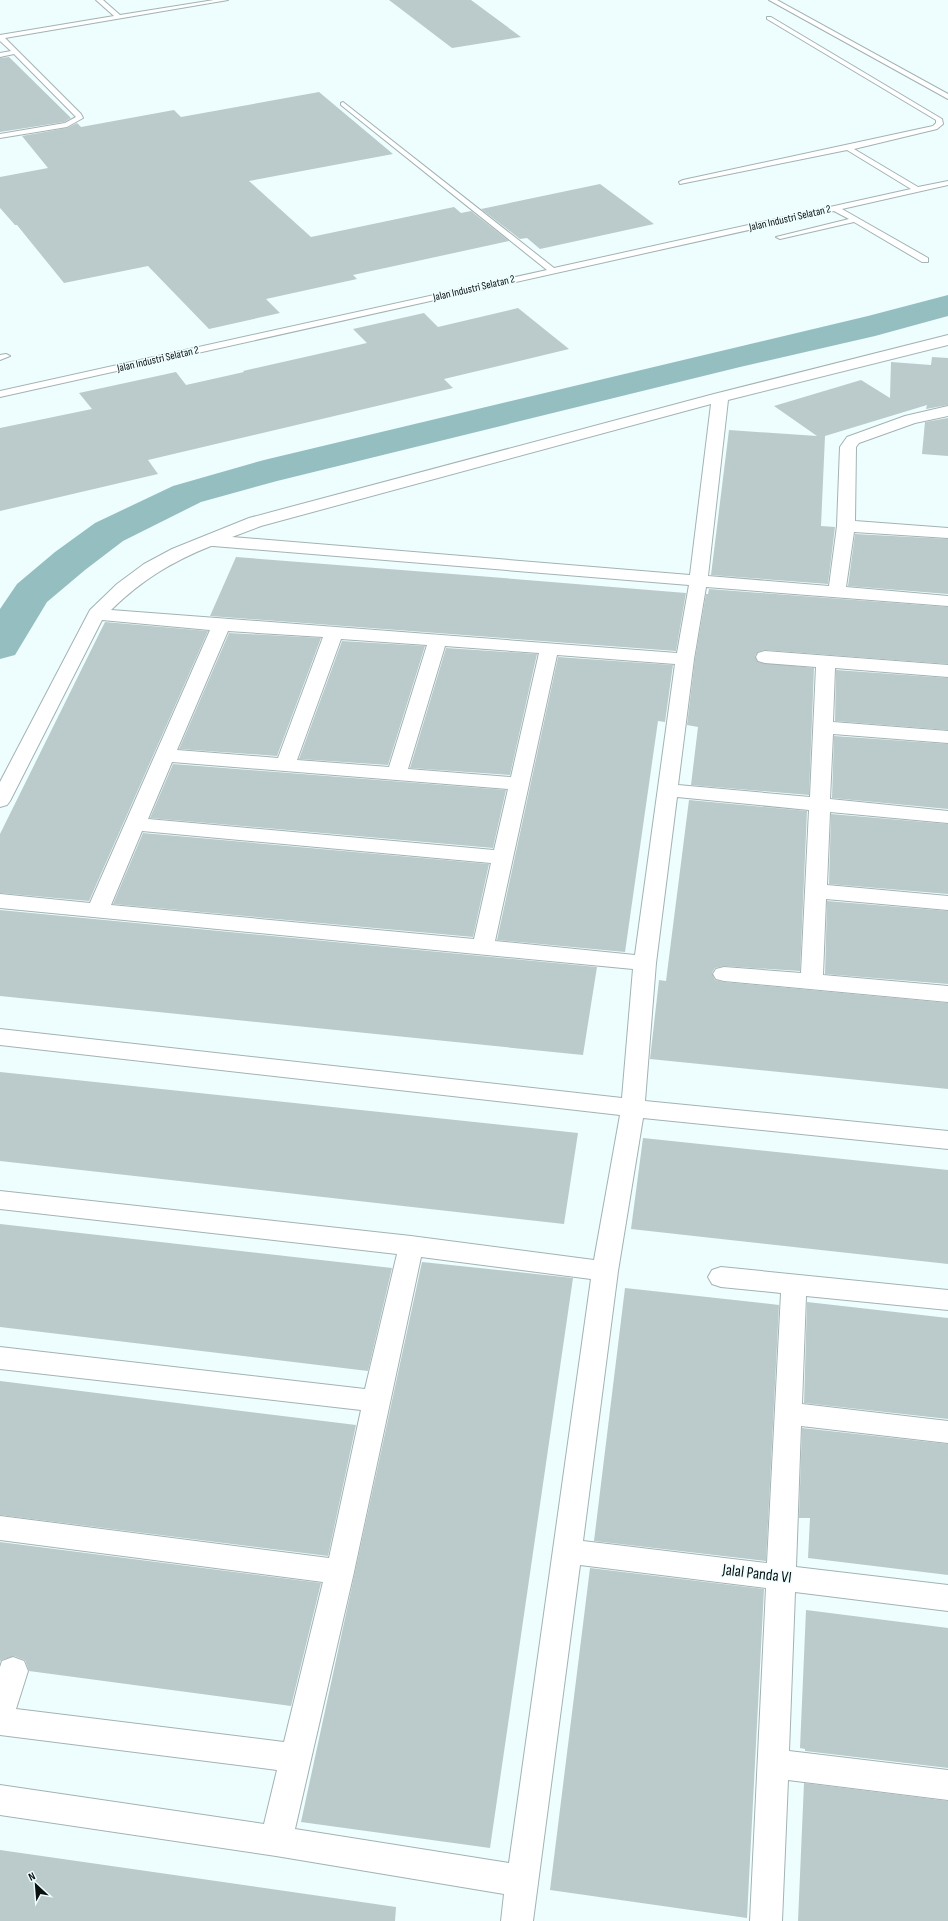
<svg xmlns="http://www.w3.org/2000/svg" width="948" height="1921" viewBox="0 0 948 1921" font-family="'Sofia Sans Condensed',sans-serif">
  <style>
    .lines { fill: none; stroke-linecap: round; stroke-linejoin: round }
    .river { fill: #95bec1; fill-rule: evenodd }
    .building { fill: #bbcacb }
    .lane-casing { stroke: #a3b2b3; stroke-width: 2 }
    .street-casing { stroke: #a3b2b3; stroke-width: 2 }
    .lane { fill: #fff; fill-rule: evenodd }
    .street { fill: #fff; fill-rule: evenodd }
    .labels { text-anchor: middle; dominant-baseline: central; stroke-width: 3; stroke-linejoin: round; paint-order: stroke }
    .far-street-label { font-size: 11px; fill: #0a0f10; stroke: #eefdfe }
    .near-street-label { font-size: 16px; fill: #0a0f10; stroke: #eefdfe }
  </style>
  <rect width="100%" height="100%" fill="#eefdfe"/>
  <g class="lines">
    <path class="river" d="M948 295V316L875 336 740 367 277 481 201 502 123 541 85 570 47 602 15 655 0 659V609L17 584 55 552 95 523 173 486 264 460 868 316Z"/>
  </g>
  <path class="building" d="M389 0H471L521 37 452 48Z
    M9 57 71 118 64 122 0 132V58Z
    M319 92 393 154 249 181 311 237 454 207 461 213 471 211 509 241 353 275 357 279 266 299 280 313 209 329 148 266 64 283 17 225H15L0 208V177L48 168 22 136 67 128 77 123 81 127 174 110 181 117Z
    M600 184 654 224 540 249 527 238 520 239 481 209Z
    M518 308 569 349 444 379 453 388 148 460 158 474 0 511V428L92 409 79 393 176 372 186 385 244 372 243 371 367 343 353 329 424 313 438 327Z
    M932 357 948 358V405L926 409 927 405 825 436 821 526 835 527 828 584 711 575 729 430 817 436 774 406 861 380 890 398 891 362 931 365Z
    M948 418V456L922 454 925 422Z
    M855 534 948 539V594L848 586Z
    M236 557 478 576 686 593 676 651 210 616Z
    M709 589 948 607V664L765 650 758 652 755 656 758 662 814 668 809 795 691 785 698 727 687 725 695 659 706 594H708Z
    M105 622 208 631 89 901 0 893V834Z
    M229 633 321 638 277 756 179 749Z
    M342 641 425 646 388 765 299 759Z
    M446 648 537 654 510 775 410 768Z
    M558 657 673 665 665 722 658 721 625 952 497 940Z
    M836 670 948 678V730L835 721Z
    M834 736 948 744V809L832 798Z
    M173 764 506 790 493 848 150 818Z
    M689 800 807 811 800 971 724 966 715 968 712 973 715 980 724 982 948 1003V1089L650 1059 659 980 666 981Z
    M831 814 948 824V894L829 884Z
    M143 833 489 864 473 937 113 904Z
    M827 901 948 911V984L825 974Z
    M0 910 597 967 583 1055 0 996Z
    M0 1072 578 1133 564 1224 0 1161Z
    M643 1138 948 1170V1264L631 1229Z
    M0 1224 392 1268 368 1371 0 1327Z
    M422 1262 573 1278 490 1848 301 1822Z
    M625 1288 779 1305 766 1561 594 1541Z
    M807 1302 948 1318V1419L804 1403Z
    M0 1381 356 1425 328 1556 0 1515Z
    M802 1428 948 1444V1575L808 1558 810 1518H799Z
    M0 1542 321 1583 291 1706 29 1671 25 1660 14 1656 1 1660 0 1662Z
    M590 1568 764 1589 747 1918 550 1890Z
    M806 1610 948 1628V1768L805 1751V1749L800 1748Z
    M804 1783 948 1801V1921H798Z
    M0 1850 396 1907 395 1921H0Z"/>
  <g class="lines">
    <defs>
      <path id="lane" d="M96 0H103L120 15 214 0H228L5 38 81 114 83 118 67 127 0 138V134L65 123 76 117 14 54 0 57V53L11 51 0 41V35L114 16Z
        M769 0H777L948 94V99Z
        M767 17H771L942 119 943 124 937 129 854 149 918 187 948 181V185L842 209 928 258V262H922L854 222 780 239 776 237 849 219 834 211 0 397V391L547 270 341 105V103L343 102 554 268 911 189 847 150 680 184 679 182 683 180 933 126 936 123V120L767 19Z
        M6 354 10 356 0 360V355Z"/>
      <path id="street" d="M948 335V345L728 400 708 576 829 586 837 526 840 447 847 437 905 416 948 406V416L915 423 859 443 856 447 855 521 948 528V538L854 532 846 587 948 596V606L706 587 694 659 678 785 810 797 816 667 765 663 758 661 756 657 758 653 765 651 948 665V677L835 668 833 722 948 731V743L833 734 830 799 948 811V823L830 812 827 885 948 896V910L826 899 823 975 948 986V1002L724 981 716 979 713 974 716 969 724 967 801 973 809 810 677 797 656 963 645 1101 948 1131V1149L643 1118 618 1271 583 1541 767 1563 781 1293 721 1287 712 1284 708 1277 712 1270 721 1267 948 1290V1310L806 1296 802 1404 948 1421V1443L801 1426 796 1567 948 1585V1611L795 1592 789 1751 948 1770V1800L788 1780 782 1921H750L766 1588 580 1565 533 1921H501L504 1894 276 1856 0 1815V1785L264 1824 277 1770 0 1735V1667L2 1661 13 1657 24 1661 28 1671 16 1709 284 1742 323 1582 0 1540V1516L329 1558 361 1410 0 1369V1347L365 1389 397 1254 0 1209V1191L411 1236 594 1260 620 1115 0 1045V1029L622 1098 633 969 0 908V894L90 903 210 630 102 620 10 801 7 805 0 807V782L90 610 117 584 144 564 172 549 249 518 714 394ZM711 404 690 575 232 537 261 526ZM211 546H213L689 585 677 653 111 610C142 580 171 562 211 546ZM228 631 323 637 278 758 177 750ZM341 639 427 645 389 767 297 760ZM445 646 539 653 511 777 408 769ZM557 655 675 664 635 955 495 941ZM172 762 508 789 494 850 148 819ZM142 831 491 863 474 939 111 905ZM421 1257 591 1279 509 1863 295 1829 354 1572Z"/>
    </defs>
    <use href="#lane" class="lane-casing"/>
    <use href="#street" class="street-casing"/>
    <use href="#lane" class="lane"/>
    <use href="#street" class="street"/>
  </g>
  <g class="labels">
    <g class="far-street-label">
      <text transform="translate(790 218) rotate(-13)">Jalan Industri Selatan 2</text>
      <text transform="translate(474 288) rotate(-13)">Jalan Industri Selatan 2</text>
      <text transform="translate(158 359) rotate(-13)">Jalan Industri Selatan 2</text>
    </g>
    <g class="near-street-label">
      <text transform="translate(757 1574) rotate(7)">Jalal Panda VI</text>
    </g>
  </g>
  <g transform="translate(36 1885) rotate(334)" stroke="#eefdfe" stroke-width="3" paint-order="stroke">
  <path d="M0-3L7 15L0 10L-7 15Z" fill="#0a0f10"/>
  <text y="-6" font-size="11" font-weight="bold" text-anchor="middle" fill="#0a0f10">N</text>
  </g>
</svg>
